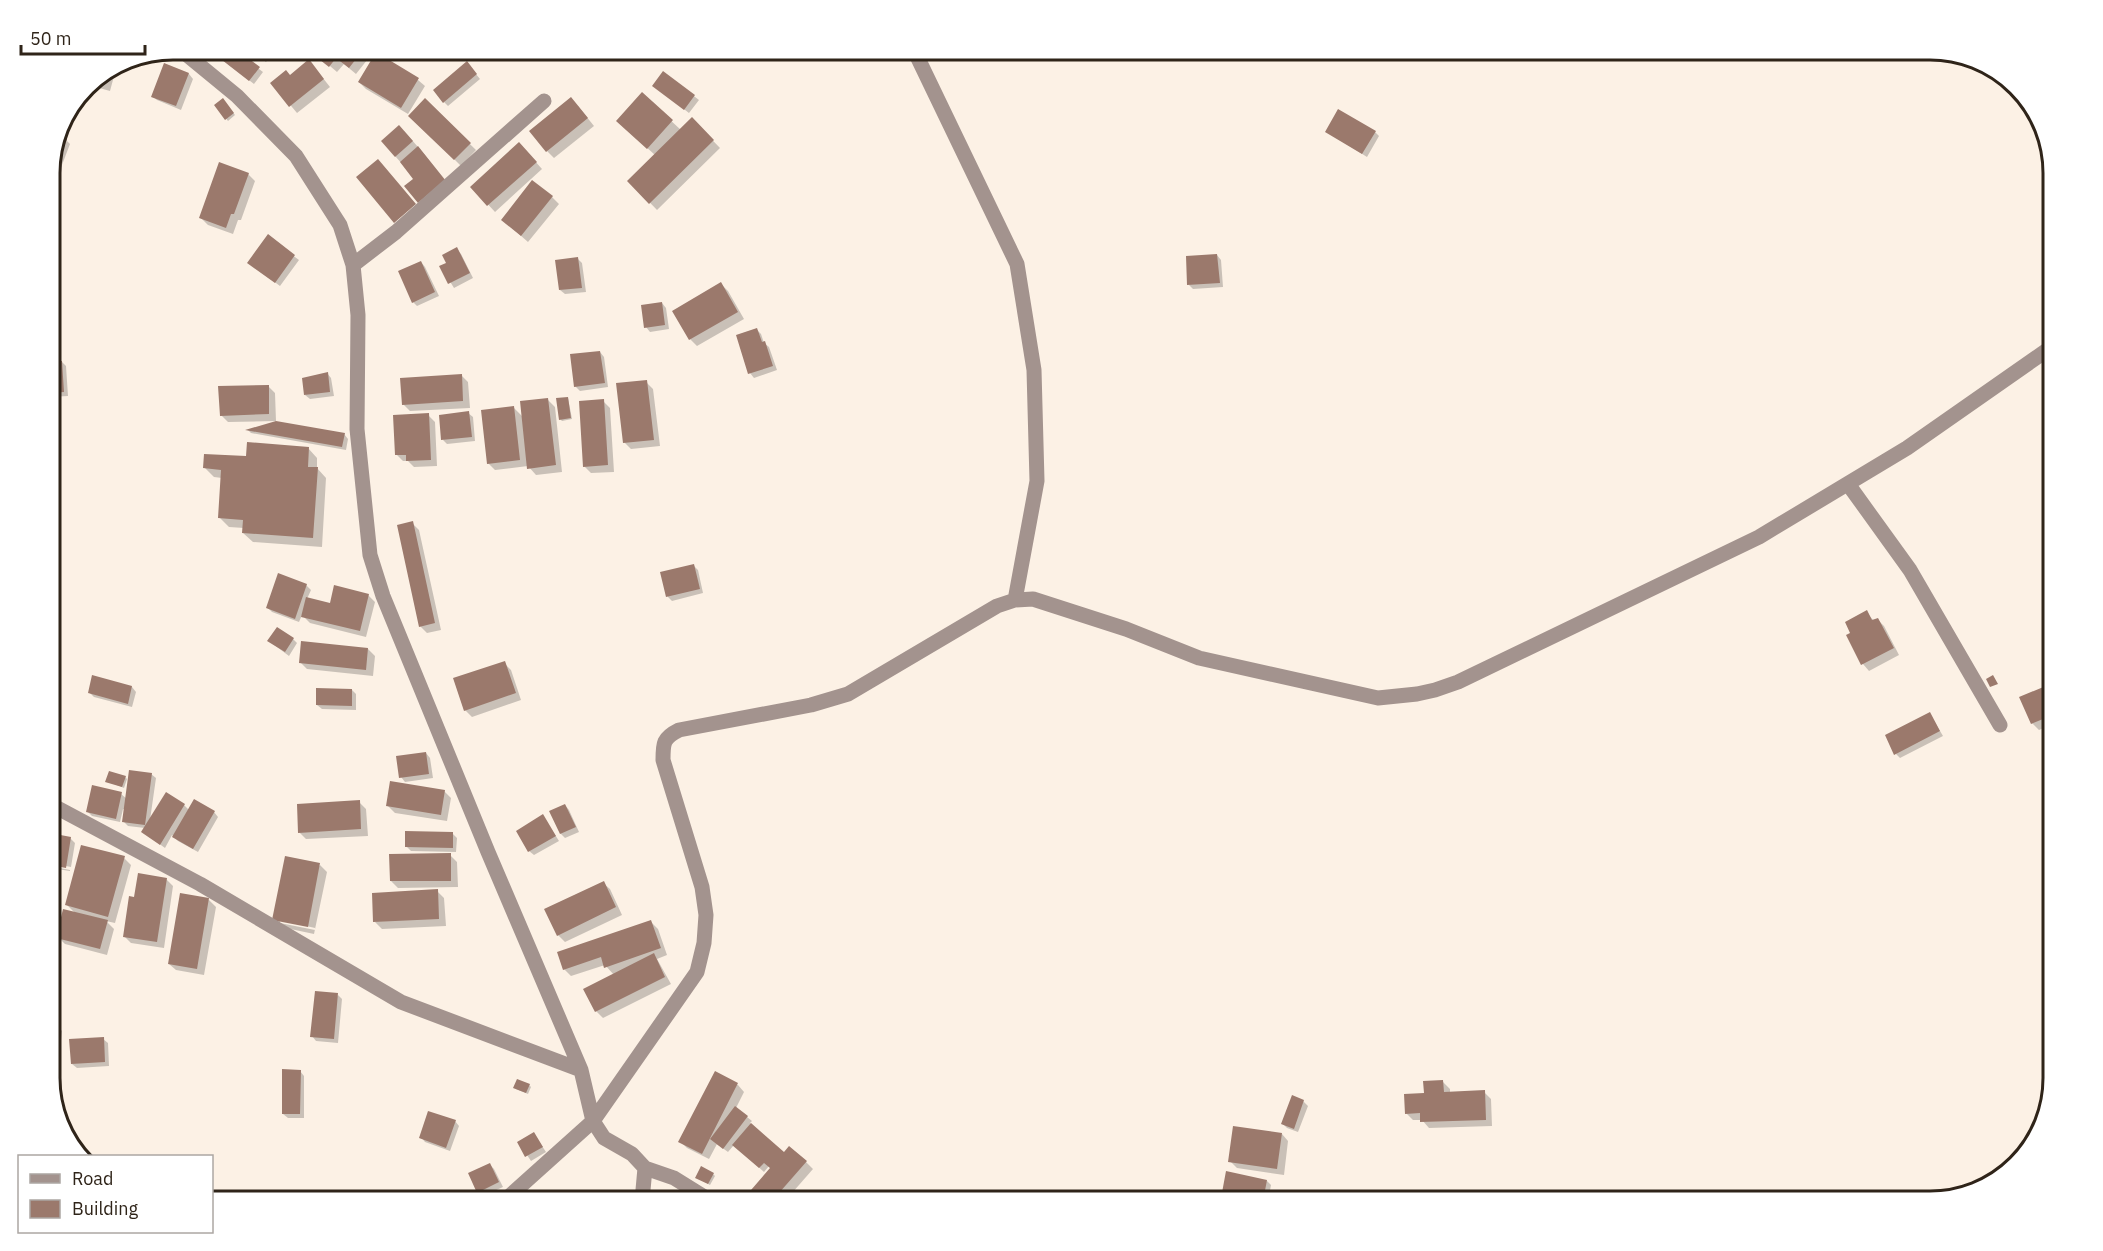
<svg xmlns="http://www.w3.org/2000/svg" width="2103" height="1251" viewBox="0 0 2103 1251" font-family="'IBM Plex Sans',sans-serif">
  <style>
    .shadow { fill: #0003; fill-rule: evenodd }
    .building { fill: #9b796c }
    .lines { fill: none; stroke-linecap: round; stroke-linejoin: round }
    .street { stroke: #a3938e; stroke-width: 15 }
    .rim { fill: none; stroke: #2f2419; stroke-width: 3 }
  </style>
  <rect width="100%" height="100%" fill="#fcf1e5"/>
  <path class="shadow" d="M213 50H234L263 72 254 84 228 64Z
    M250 50H276L266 62Z
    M322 50H375L356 74 344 64 337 72 317 55Z
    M117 65 110 91 92 86 90 83Z
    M165 65 189 74 193 79 181 110 157 100 152 96Z
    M315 68 330 87 297 113 272 83Z
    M471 68 480 79 448 106 444 102Z
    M664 73 699 100 689 113 659 90Z
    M418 80 425 86 408 114 366 89 359 82Z
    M642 94 681 130 692 119 720 148 657 210 629 181 655 155 625 128Z
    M223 100 235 115 228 121 216 106Z
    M425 100 476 150 461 166 417 122Z
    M578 106 594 126 554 158 547 151Z
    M404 131 425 155 451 187 415 179 383 142Z
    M1327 132H1375L1379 136 1367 157Z
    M57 136 66 140 70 144 57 178 50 175V165Z
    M526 151 542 169 495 212 472 187Z
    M248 174 255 181 241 220H238L233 234 208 225 201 218Z
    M552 197 559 204 528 242 503 220Z
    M268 237 299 260 280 286 254 267Z
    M456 249 461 254 473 278 454 288 441 267 448 263Z
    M1217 255 1221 260 1223 287 1193 289 1189 285Z
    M577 258 582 263 586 292 565 294 560 290Z
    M421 262 425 267 439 296 417 306 413 302Z
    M721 284 728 291 744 319 697 346 690 339 674 311Z
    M662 303 666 308 669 329 650 332 646 327Z
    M757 330 761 334 764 343 769 347 777 370 754 378 750 373Z
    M600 352 604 357 608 387 580 391 575 386Z
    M62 362 66 366 68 396 50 397V363Z
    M327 373 331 378 334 396 310 399 305 395Z
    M461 375 468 382 470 408 410 411 403 404Z
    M646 382 653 389 660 446 631 449 624 442Z
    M268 386 275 393 276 421 228 422 221 415Z
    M568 398 572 419 562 421 560 419Z
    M548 400 555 407 562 472 536 475 528 466 495 470 488 463 514 408 523 417Z
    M603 401 610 408 614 472 591 473 584 466Z
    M468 413 473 417 475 441 447 444 443 440Z
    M428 415 435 422 437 466 414 467 408 461H403L396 454Z
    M248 430 344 434 348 439 346 450 251 433Z
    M308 448 317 458V468L326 478 322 547 253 542 243 533 244 528 229 527 220 518 222 478 214 477 205 468Z
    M412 523 419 530 441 630 427 633 420 626Z
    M693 565 698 570 703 593 672 601 668 597 662 573Z
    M306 585 311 590 307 599 331 605 368 595 375 602 366 637 310 623 302 615 299 622 272 612 268 608Z
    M1866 612 1874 621 1877 619 1884 626 1899 655 1869 671 1863 664 1848 636 1853 633Z
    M293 639 297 643 289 656 269 641Z
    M368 649 375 656 373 676 307 669 300 662Z
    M504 663 511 670 521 700 472 717 465 710Z
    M2053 684V724L2039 730 2032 723 2021 697Z
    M132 687 136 692 132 707 94 697 89 692Z
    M352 690 356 694V710L322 709 317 705Z
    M1930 714 1943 736 1900 758 1896 754Z
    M426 753 430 758 433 778 405 782 401 777Z
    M151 774 156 778 150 820 184 805 189 810 214 812 218 817 198 852 178 841 172 835 165 848 143 832 145 828 128 826 124 822 126 810 123 809 120 822 92 816 88 812 121 794 127 799Z
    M125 777 127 779 124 788 107 781Z
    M444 791 451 798 447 821 395 813 388 806Z
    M359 802 366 809 368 836 306 839 299 832Z
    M565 805 569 810 579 832 565 838 561 834 551 812Z
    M543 816 559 841 534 855 529 851Z
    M452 833 457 838 456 852 411 851 407 847Z
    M50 835 70 838 75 843 71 867 50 863Z
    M450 855 457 862 458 887 398 888 391 881Z
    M124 858 131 865 115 923 106 921 114 929 107 955 65 944 58 937 75 913 67 905Z
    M320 865 327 872 314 934 281 927 274 920ZM280 920 315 928V930L280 923Z
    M50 866 70 870V871L50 868Z
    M166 879 173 886 164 948 131 943 124 936 136 898Z
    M603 883 610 889 622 915 565 942 558 935Z
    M437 891 444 898 446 926 382 929 375 922Z
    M181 895 209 900 216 907 204 975 176 970 169 964Z
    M651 922 658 929 667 955 657 959 671 984 603 1018 596 1011 585 989 614 975 605 965 571 976 564 969Z
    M338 995 342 999 338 1043 316 1041 312 1036Z
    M50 1026 58 1027 62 1031 59 1059 50 1058Z
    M103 1039 108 1043 109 1066 77 1068 72 1064Z
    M300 1071 304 1076V1118H288L283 1114Z
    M716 1073 738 1085 744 1092 736 1108 752 1121 750 1123 784 1154 806 1162 813 1169 785 1201H751L747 1197 771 1168 769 1166 764 1172 734 1145 728 1152 717 1144 709 1159 687 1148 680 1141Z
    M1443 1082 1450 1089V1093L1484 1092 1491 1099 1492 1126 1429 1128 1422 1120H1413L1406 1113 1426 1094Z
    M529 1085 531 1087 528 1094 516 1089Z
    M1303 1101 1308 1106 1298 1132 1287 1128 1283 1124Z
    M455 1121 459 1126 450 1151 425 1142 421 1137Z
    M534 1134 546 1152 531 1161 519 1143Z
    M1282 1134 1288 1141 1284 1175 1237 1168 1230 1161Z
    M490 1165 494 1169 503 1187 483 1196 478 1192Z
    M713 1174 715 1176 710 1185 699 1179Z
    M1267 1181 1271 1185 1268 1201H1226L1222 1197Z"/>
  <path class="building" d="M230 50H237L260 67 249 81 222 60Z
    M320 50H363L349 68 336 58 329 67 315 56Z
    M376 52 419 78 401 108 358 82Z
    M309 59 324 79 289 107 270 83 286 70 290 75Z
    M467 61 477 74 443 103 433 90Z
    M164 63 189 73 176 106 151 97Z
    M107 71 104 85 92 81Z
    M663 71 695 95 684 110 652 86Z
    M642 92 673 120 647 149 616 121Z
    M571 97 588 118 546 152 529 131Z
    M223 98 234 113 225 120 214 105Z
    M425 98 471 143 454 160 408 116Z
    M1338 109 1376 131 1362 154 1325 132Z
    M692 117 714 140 649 204 627 181Z
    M399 125 413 141 395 157 381 141Z
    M57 135 67 139 53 175 50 174V165Z
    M519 142 537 162 487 206 470 187Z
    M418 146 445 180 418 203 404 186 413 179 400 162Z
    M378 159 416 204 394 223 356 177Z
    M219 162 249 173 234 214H231L226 228 199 218Z
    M532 180 553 196 521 236 501 220Z
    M268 234 295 255 275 283 247 263Z
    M457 247 470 273 448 284 439 266 446 263 442 255Z
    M1217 254 1220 283 1187 285 1186 256Z
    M578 257 582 288 559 290 555 260Z
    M421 261 435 292 412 303 398 271Z
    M721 282 738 312 689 340 672 311Z
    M662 302 665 325 644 328 641 305Z
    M757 328 762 342 765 341 773 366 748 374 736 335Z
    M600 351 605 383 574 387 570 354Z
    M50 361H62L64 392 50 393Z
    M328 372 330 392 304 395 302 378Z
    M462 374 463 401 402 405 400 378Z
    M647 380 654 440 623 443 616 383Z
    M269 385V414L220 416 218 386Z
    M568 397 571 418 559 420 556 398Z
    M548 398 556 465 527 469 520 401Z
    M604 399 608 465 583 467 579 401Z
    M514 406 520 460 487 464 481 410Z
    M469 411 472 437 441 440 439 415Z
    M429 413 431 460 406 461V455H395L393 415Z
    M276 421 345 433 342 447 245 430Z
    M247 442 309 447 308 467H318L313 538 242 533 243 520 218 518 221 470 203 468 204 454 246 456Z
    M413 521 435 623 419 627 397 525Z
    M694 564 700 589 666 597 660 572Z
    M278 573 307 584 295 619 266 608Z
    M334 585 369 594 360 631 301 617 306 597 330 603Z
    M1867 610 1872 620 1878 618 1894 648 1861 665 1846 635 1850 633 1845 622Z
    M277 627 294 638 285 652 267 641Z
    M301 641 368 648 366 670 299 663Z
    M505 661 516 693 464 711 453 678Z
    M92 675 132 686 128 704 88 693Z
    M1993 675 1998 684 1990 687 1986 679Z
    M2053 683V715L2031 724 2019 697Z
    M316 688 352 689V706L316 705Z
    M1930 712 1940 731 1894 755 1885 735Z
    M426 752 429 774 399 778 396 756Z
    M129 770 152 773 145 825 122 822Z
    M109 771 126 776 122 787 105 782Z
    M390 781 445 790 441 815 386 806Z
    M92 785 122 792 116 819 86 812Z
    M166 792 185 804 160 845 141 832Z
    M194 799 215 811 193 849 172 837Z
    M360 800 361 829 298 833 297 804Z
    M565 804 576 827 560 834 549 811Z
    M543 814 556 836 528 852 516 831Z
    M405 831 453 832V848L405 847Z
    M50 833 71 837 66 868 50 865Z
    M81 845 125 856 108 917 65 905Z
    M451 853V881H390L389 854Z
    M285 856 320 863 308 927 272 920Z
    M138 873 167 878 157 942 123 937 129 896 134 897Z
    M604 881 616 907 557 936 544 909Z
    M438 889 439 919 373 922 372 893Z
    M180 893 209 898 197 969 168 964Z
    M63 909 108 920 100 949 56 938Z
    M651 920 661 948 604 968 601 957 563 970 557 952Z
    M654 953 665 977 595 1012 583 989Z
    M315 991 338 993 334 1039 310 1037Z
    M50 1024 58 1025 55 1056 50 1055Z
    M104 1037 105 1062 71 1064 69 1039Z
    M282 1069 301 1070 300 1114H282Z
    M715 1071 738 1083 702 1154 678 1142Z
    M517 1079 530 1084 526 1093 513 1088Z
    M1443 1080 1444 1092 1485 1090 1486 1120 1420 1122V1113L1405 1114 1404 1094 1424 1093 1423 1081Z
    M1292 1095 1304 1100 1294 1129 1281 1124Z
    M735 1106 748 1116 723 1149 710 1139Z
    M428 1111 456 1120 446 1148 419 1138Z
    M751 1123 784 1152 789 1146 807 1161 772 1201H749L745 1197 770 1168 764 1163 759 1168 732 1145Z
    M1233 1126 1282 1133 1277 1169 1228 1162Z
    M534 1132 543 1147 525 1157 517 1142Z
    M490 1163 499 1182 477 1193 468 1173Z
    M701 1166 714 1173 708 1184 695 1178Z
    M1226 1171 1267 1180 1263 1201H1239L1221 1198Z
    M1348 1196 1377 1197V1201H1348Z"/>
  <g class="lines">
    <path class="street" d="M181 50 237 96 296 156 340 225 353 265 358 315 357 429 370 555 383 596 488 852 581 1070 593 1121 604 1138 632 1154 645 1168 642 1201
      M914 50 1017 264 1034 370 1037 481 1015 600
      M353 265 396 232 544 101
      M1848 484 1910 570 2000 725
      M50 804 200 884 401 1002 581 1070
      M645 1168 674 1178 711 1201
      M504 1201 593 1121 697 972 704 943 706 915 702 887 663 760C663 743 663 738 679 730L811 705 848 694 997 606 1015 600 1033 599 1126 629 1199 658 1378 698 1417 694 1435 690 1458 682 1759 537 1907 448 2053 346"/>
  </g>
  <path d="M0 0H2103V1251H0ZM173 60H1930A113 113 0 0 1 2043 173V1078A113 113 0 0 1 1930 1191H173A113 113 0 0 1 60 1078V173A113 113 0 0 1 173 60Z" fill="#fff" fill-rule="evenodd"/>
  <path class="rim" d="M173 60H1930A113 113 0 0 1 2043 173V1078A113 113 0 0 1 1930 1191H173A113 113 0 0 1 60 1078V173A113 113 0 0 1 173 60Z"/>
  <rect x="18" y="1155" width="195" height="78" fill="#ffffff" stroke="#aca7a3" stroke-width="1.5"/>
  <rect x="30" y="1174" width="30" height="9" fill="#a3938e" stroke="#aca7a3" stroke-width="1.5"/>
  <text x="72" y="1185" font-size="18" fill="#2f2419">Road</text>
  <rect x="30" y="1200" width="30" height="18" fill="#9b796c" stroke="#aca7a3" stroke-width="1.5"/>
  <text x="72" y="1215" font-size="18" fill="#2f2419">Building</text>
  <path d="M21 45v9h124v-9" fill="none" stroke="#2f2419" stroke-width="3"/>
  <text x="30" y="45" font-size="18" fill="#2f2419" stroke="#ffffff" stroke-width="4.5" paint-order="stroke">50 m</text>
</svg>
